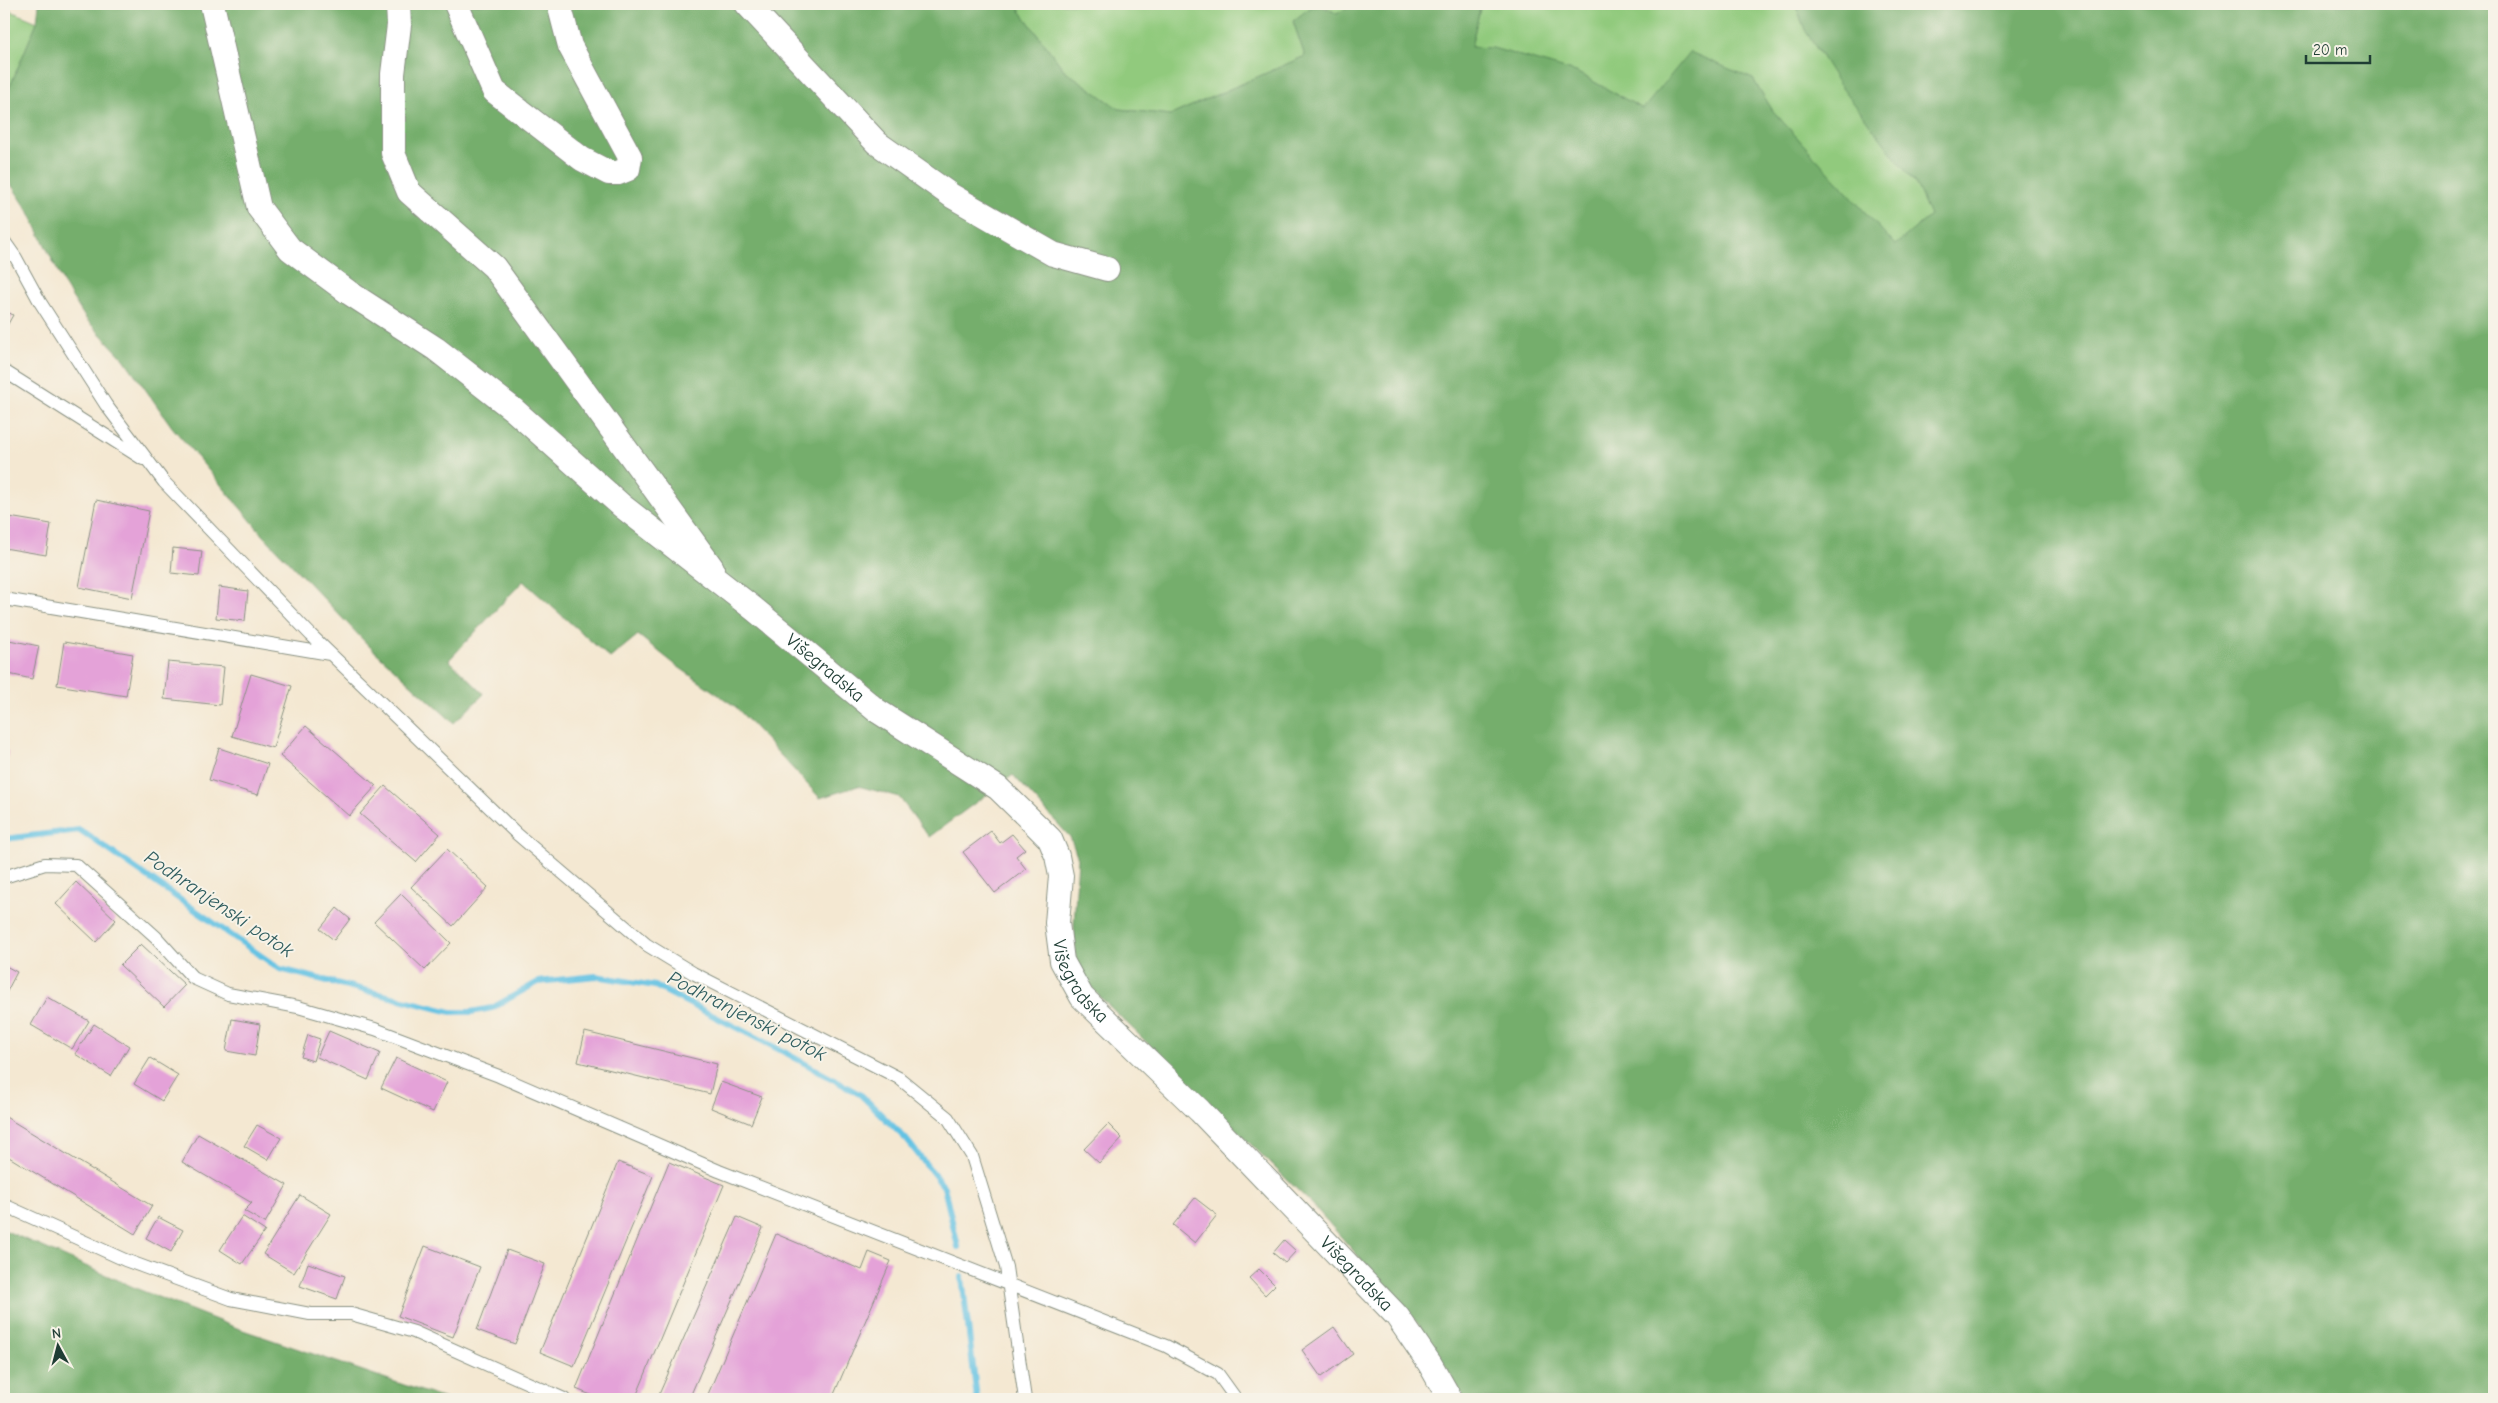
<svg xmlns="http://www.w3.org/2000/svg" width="2498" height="1403" viewBox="0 0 2498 1403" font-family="'Comic Neue',sans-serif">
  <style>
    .green { fill: #91ca7d; stroke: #588458 }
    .forest { fill: #74ae6c; stroke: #4a7650 }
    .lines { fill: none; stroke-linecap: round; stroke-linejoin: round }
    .stream { stroke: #64c2e3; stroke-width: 6 }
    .building { fill: #e4a2d8 }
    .service-casing { stroke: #8a9283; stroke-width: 14 }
    .minor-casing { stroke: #8a9283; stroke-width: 26 }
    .service { stroke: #fff; stroke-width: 12 }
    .minor { stroke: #fff; stroke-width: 24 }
    .labels { text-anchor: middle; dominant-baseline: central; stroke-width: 4; stroke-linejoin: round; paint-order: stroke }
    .street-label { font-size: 19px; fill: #1f3d34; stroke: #f7f3e8 }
    .water-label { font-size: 20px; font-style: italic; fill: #305e60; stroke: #f7f3e8 }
  </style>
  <rect width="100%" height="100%" fill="#f7f3e8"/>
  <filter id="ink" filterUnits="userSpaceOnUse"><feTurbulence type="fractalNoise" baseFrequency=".02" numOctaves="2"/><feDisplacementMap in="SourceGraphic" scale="10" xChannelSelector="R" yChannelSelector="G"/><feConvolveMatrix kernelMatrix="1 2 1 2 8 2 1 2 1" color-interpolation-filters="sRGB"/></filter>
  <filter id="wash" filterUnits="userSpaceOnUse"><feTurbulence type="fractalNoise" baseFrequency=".0096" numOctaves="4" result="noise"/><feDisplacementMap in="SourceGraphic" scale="20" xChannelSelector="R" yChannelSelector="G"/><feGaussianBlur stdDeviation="1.12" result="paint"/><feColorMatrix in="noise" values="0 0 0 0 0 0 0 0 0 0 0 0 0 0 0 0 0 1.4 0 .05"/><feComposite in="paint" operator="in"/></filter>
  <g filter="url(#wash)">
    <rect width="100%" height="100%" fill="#f4e8d2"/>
    <path class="green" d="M1015 4H1316L1293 21 1305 56 1171 115 1119 109 1064 70Z
      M1322 4H1353L1337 14Z
      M1481 4H1795C1822 73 1876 123 1916 185 1922 194 1926 206 1930 216L1895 246 1773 111 1753 79 1643 109 1576 72 1471 47Z
      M4 8 37 22 4 101Z"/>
    <path class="forest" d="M39 4H1015L1064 70 1119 109 1171 115 1305 56 1293 21C1314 5 1313 0 1337 14L1353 4H1481L1471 47 1493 48 1576 72 1643 109 1690 52 1753 79 1773 111 1895 245 1930 216 1917 186 1839 84 1805 30 1795 4H2494V1399H1465L1424 1331 1313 1205 1094 991 1076 959 1074 925 1078 858 1070 837 1013 775 929 837 899 797 858 786 820 798 736 707 677 666 638 635 610 658 523 581 449 660 484 694 454 723 369 646 264 536 172 427 124 359 86 319 65 286 28 210 4 174V101L37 22Z
      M4 1230 140 1290 237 1328 445 1399H4Z"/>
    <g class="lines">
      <path class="stream" d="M4 839 80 830 280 969 451 1012H471L492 1008 538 982 596 976 655 986 788 1054 861 1095 906 1139 944 1187 958 1247
        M962 1277 977 1399"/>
    </g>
    <g id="blocks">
      <path class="building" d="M4 310 13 315 4 331Z
        M96 500 149 511 132 598 79 587Z
        M9 517 51 524 46 555 4 548Z
        M173 548 202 551 199 576 171 573Z
        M219 587 248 591 245 621 216 618Z
        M4 639 39 646 32 679 4 673Z
        M64 642 133 654 126 696 57 685Z
        M168 662 224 667 220 705 164 699Z
        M251 674 292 686 273 748 232 736Z
        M306 726 376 786 349 816 280 756Z
        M219 748 268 764 258 795 209 780Z
        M4 750 8 751 5 772H4Z
        M385 786 440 834 416 862 360 814Z
        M991 831 1000 843 1012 834 1025 849 1016 856 1026 869 995 893 963 852Z
        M447 849 488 887 453 926 411 887Z
        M76 882 116 920 96 942 56 904Z
        M401 894 451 943 425 970 374 922Z
        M337 908 350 919 334 940 320 929Z
        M141 944 185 985 164 1007 120 965Z
        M4 965 17 972 4 997Z
        M47 997 89 1021 72 1049 31 1025Z
        M232 1019 260 1024 255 1056 226 1051Z
        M94 1024 129 1046 111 1076 75 1054Z
        M329 1031 380 1053 368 1080 317 1057Z
        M585 1032 717 1064 710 1094 578 1062Z
        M308 1035 320 1039 313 1061 301 1057Z
        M150 1058 178 1075 162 1101 134 1084Z
        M396 1058 447 1082 433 1112 381 1088Z
        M721 1082 762 1097 751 1124 711 1108Z
        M4 1116 152 1206 135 1234 4 1154Z
        M1108 1124 1122 1138 1099 1163 1084 1149Z
        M257 1125 281 1138 268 1160 244 1146Z
        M198 1134 287 1185 265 1223 244 1211 252 1203 182 1162Z
        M618 1162 653 1176 574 1366 540 1352Z
        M669 1162 724 1185 635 1399H601L576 1389Z
        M300 1195 331 1214 294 1273 263 1254Z
        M1195 1198 1217 1215 1195 1243 1173 1225Z
        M242 1216 265 1231 242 1264 220 1250Z
        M158 1217 183 1230 171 1252 146 1238Z
        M737 1217 763 1228 689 1399H657Z
        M776 1234 862 1270 869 1252 891 1261 832 1399H706Z
        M1284 1240 1296 1251 1285 1263 1273 1253Z
        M425 1246 480 1267 453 1337 398 1316Z
        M507 1250 545 1264 515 1344 477 1330Z
        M308 1263 345 1276 337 1299 300 1286Z
        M1259 1269 1275 1285 1265 1295 1249 1278Z
        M1334 1327 1353 1354 1321 1377 1302 1350Z"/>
    </g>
  </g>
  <g filter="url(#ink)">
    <use href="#blocks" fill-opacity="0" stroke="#8a9283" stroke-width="1"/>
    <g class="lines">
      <defs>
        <path id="service" d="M4 241 16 258 40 302 106 405 164 482 311 635 517 834 647 945 693 973 899 1078 948 1118 972 1156 1006 1267 1025 1399
          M4 371 143 459
          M4 599 330 654
          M4 877 45 864 76 865 156 937 193 978 228 994 298 1007 375 1029 499 1076 719 1171 1166 1346 1218 1374 1236 1399
          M4 1205 125 1260 231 1299 310 1314H351L414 1332 564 1399"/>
        <g id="minor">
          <path id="s1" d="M212 4 259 208 290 249 348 292 436 349 514 410 622 506 754 609 876 710 998 788 1037 826 1050 839 1057 856 1061 876 1057 923 1062 961 1082 997 1200 1111 1397 1316 1430 1364 1450 1399"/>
          <path d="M398 4 399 25 393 74V153L409 192 494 267 712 568"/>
          <path d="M456 4 494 91 582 159 609 173H618L628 169 630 157 570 46 559 4"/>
          <path d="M747 4 877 143 952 196 1053 254 1107 269"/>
        </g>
      </defs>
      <use href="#service" class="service-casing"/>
      <use href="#minor" class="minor-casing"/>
      <use href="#service" class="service"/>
      <use href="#minor" class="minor"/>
    </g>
  </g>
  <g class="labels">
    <g class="street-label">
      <text stroke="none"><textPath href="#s1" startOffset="941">Višegradska</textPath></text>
      <text stroke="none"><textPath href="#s1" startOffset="1375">Višegradska</textPath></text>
      <text stroke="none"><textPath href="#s1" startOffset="1780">Višegradska</textPath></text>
    </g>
    <g class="water-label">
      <text transform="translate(219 904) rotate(34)">Podhranjenski potok</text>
      <text transform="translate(747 1016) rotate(27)">Podhranjenski potok</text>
    </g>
  </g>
  <rect width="2498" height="1403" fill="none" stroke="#f7f3e8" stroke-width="20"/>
  <g transform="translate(58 1346) rotate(353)" stroke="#f7f3e8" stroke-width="4" paint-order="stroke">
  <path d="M0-4L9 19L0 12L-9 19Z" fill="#1f3d34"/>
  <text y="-8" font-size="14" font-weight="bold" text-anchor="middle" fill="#1f3d34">N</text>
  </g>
  <path d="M2306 55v8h64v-8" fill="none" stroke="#1f3d34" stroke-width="2.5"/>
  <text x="2313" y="55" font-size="15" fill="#1f3d34" stroke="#f7f3e8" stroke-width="4" paint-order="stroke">20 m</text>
</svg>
